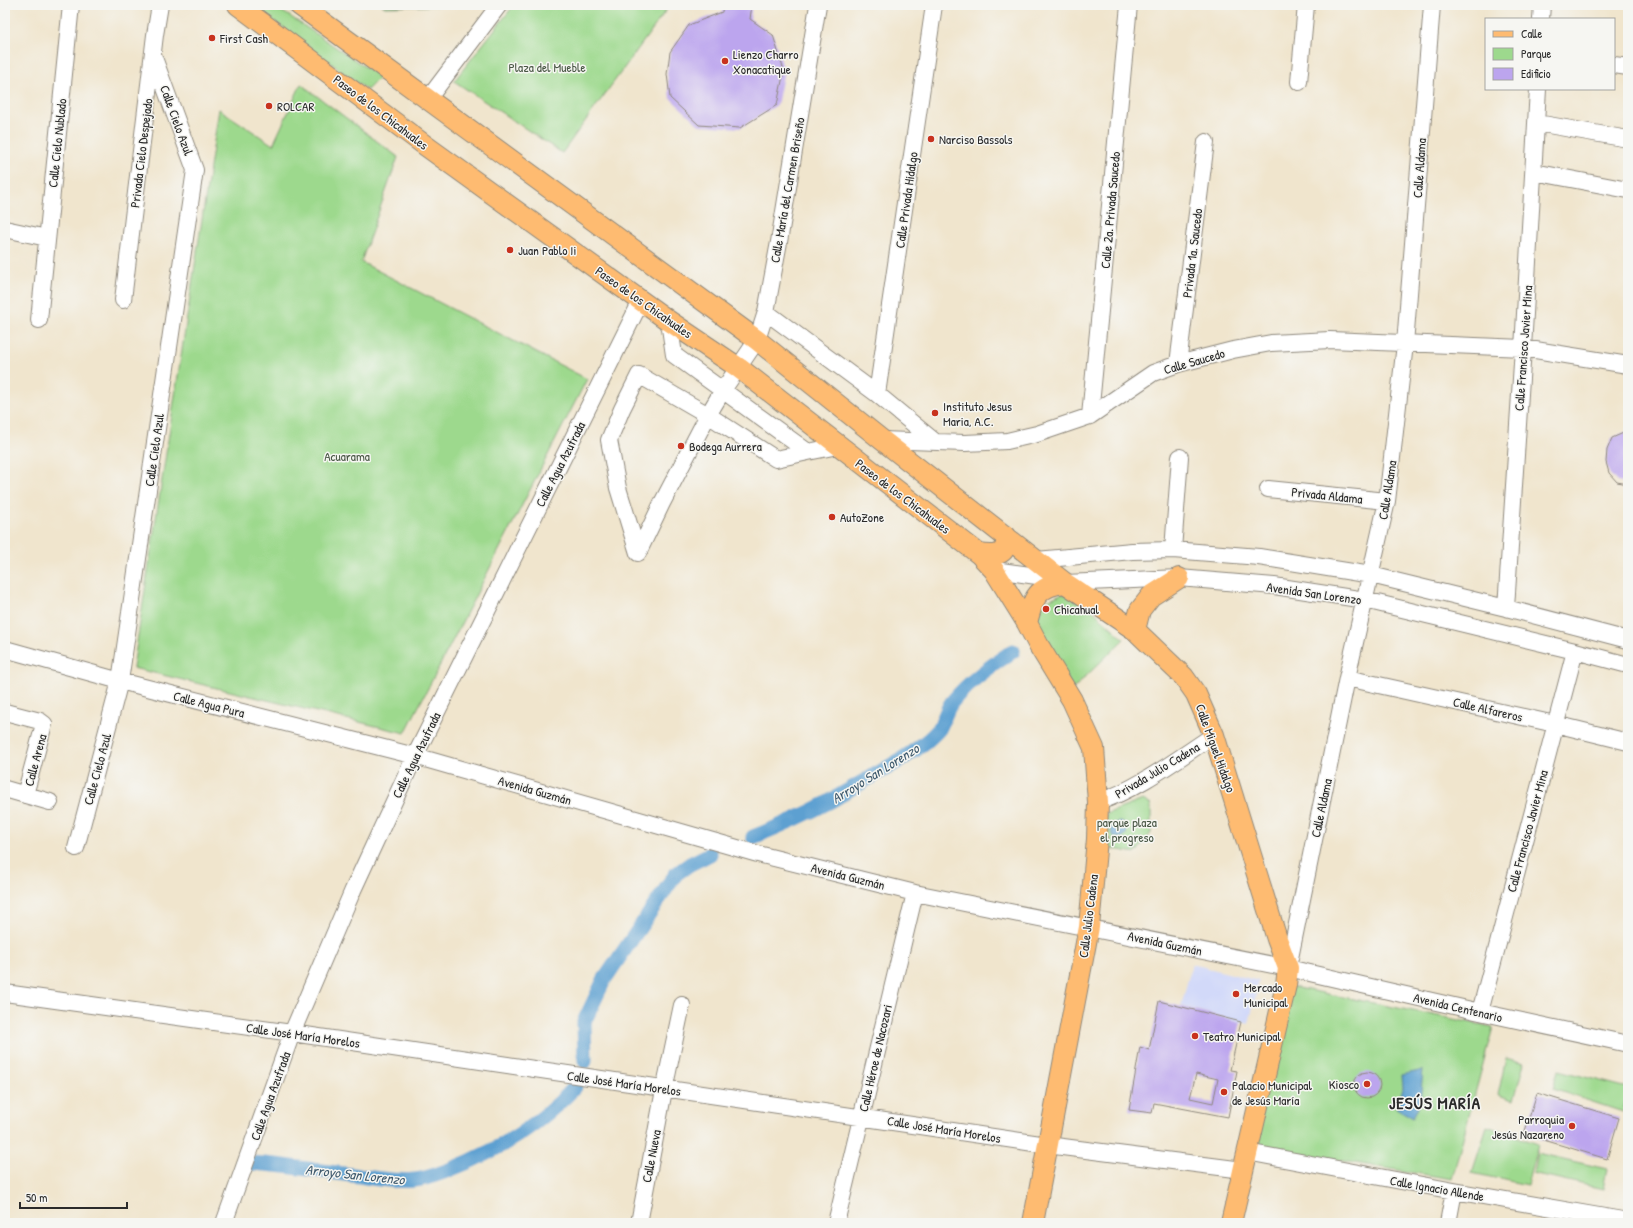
<svg xmlns="http://www.w3.org/2000/svg" width="1633" height="1228" viewBox="0 0 1633 1228" font-family="'Patrick Hand',sans-serif">
  <style>
    .built { fill: #d2d9f9 }
    .green { fill: #9dd98d; stroke: #64825c }
    .water { fill: #5da0d1; stroke: #44667e }
    .lines { fill: none; stroke-linecap: round; stroke-linejoin: round }
    .canal { stroke: #5da0d1; stroke-width: 15 }
    .building { fill: #bca5ee; fill-rule: evenodd }
    .minor-casing { stroke: #8e887c; stroke-width: 18 }
    .major-casing { stroke: #8e887c; stroke-width: 22 }
    .minor { stroke: #fff; stroke-width: 16 }
    .major { stroke: #febb71; stroke-width: 20 }
    .poi-dot { fill: #c8321e; stroke: #f6f6f2; stroke-width: 1.5 }
    .labels { text-anchor: middle; dominant-baseline: central; stroke-width: 3; stroke-linejoin: round; paint-order: stroke }
    .poi-label { font-size: 13px; fill: #2b2b2b; stroke: #f6f6f2; text-anchor: start }
    .park-label { font-size: 13px; fill: #485644; stroke: #f6f6f2 }
    .street-label { font-size: 13px; fill: #2b2b2b; stroke: #f6f6f2 }
    .water-label { font-size: 14px; font-style: italic; fill: #3f5a6d; stroke: #f6f6f2 }
    .district-label { font-size: 17px; font-weight: bold; letter-spacing: 1px; fill: #2b2b2b; stroke: #f6f6f2 }
  </style>
  <rect width="100%" height="100%" fill="#f6f6f2"/>
  <filter id="ink" filterUnits="userSpaceOnUse"><feTurbulence type="fractalNoise" baseFrequency=".025" numOctaves="2"/><feDisplacementMap in="SourceGraphic" scale="8" xChannelSelector="R" yChannelSelector="G"/><feConvolveMatrix kernelMatrix="1 2 1 2 8 2 1 2 1" color-interpolation-filters="sRGB"/></filter>
  <filter id="wash" filterUnits="userSpaceOnUse"><feTurbulence type="fractalNoise" baseFrequency=".012" numOctaves="4" result="noise"/><feDisplacementMap in="SourceGraphic" scale="16" xChannelSelector="R" yChannelSelector="G"/><feGaussianBlur stdDeviation="0.9" result="paint"/><feColorMatrix in="noise" values="0 0 0 0 0 0 0 0 0 0 0 0 0 0 0 0 0 1.4 0 .05"/><feComposite in="paint" operator="in"/></filter>
  <g filter="url(#wash)">
    <rect width="100%" height="100%" fill="#f0e5cd"/>
    <path class="built" d="M1192 964 1259 981 1249 1024 1181 1006Z"/>
    <path class="green" d="M260 5H270L288 15 380 77 367 90 259 10Z
      M382 5H462L385 7Z
      M514 5H670L562 153 454 81Z
      M301 84 398 157 361 262 587 379 405 733 133 668 219 109 273 145Z
      M1063 593 1092 610 1124 639 1073 689 1038 630 1037 605Z
      M1143 800 1151 805V833L1136 853 1102 847 1106 814Z
      M1288 986 1493 1027 1452 1179 1251 1146Z
      M1506 1058 1524 1063 1514 1100 1498 1095Z
      M1558 1070 1628 1088 1623 1112 1553 1089Z
      M1487 1126 1538 1144 1527 1185 1472 1173Z
      M1537 1153 1607 1169 1603 1189 1533 1173Z"/>
    <path class="water" d="M1111 830a8 8 0 1 1 16 0a8 8 0 1 1-16 0Z
      M1423 1070 1420 1102 1413 1118 1396 1108 1403 1088 1402 1075Z"/>
    <g class="lines">
      <path class="canal" d="M753 837C778 827 803 816 827 803 838 797 848 790 859 784 883 770 907 758 928 740 931 737 936 733 939 729 944 720 946 710 952 702 969 681 991 666 1013 651
        M585 1061 584 1022 604 980 676 874 690 864 710 854
        M251 1163C288 1165 324 1172 360 1176 377 1179 397 1182 415 1180 427 1179 438 1174 449 1170 498 1151 540 1125 575 1087"/>
    </g>
    <g id="blocks">
      <path class="building" d="M723 5H752L750 19 773 35 784 71 777 105 740 128 699 125 670 98 667 74 670 52 689 25 722 12Z
        M1628 431V484L1617 482 1609 473 1606 462 1607 450 1612 438Z
        M1159 1001 1241 1022 1230 1070 1237 1071 1228 1117 1154 1103 1152 1113 1129 1110 1140 1047 1149 1050ZM1196 1074 1218 1079 1213 1103 1190 1098Z
        M1354 1085a13 13 0 1 1 26 0a13 13 0 1 1-26 0Z
        M1537 1093 1619 1118 1607 1159 1524 1134Z"/>
    </g>
  </g>
  <g filter="url(#ink)">
    <use href="#blocks" fill-opacity="0" stroke="#8e887c" stroke-width="1"/>
    <g class="lines">
      <defs>
        <path id="minor" d="M1541 19 1542 5
          M1614 65 1628 67
          M1299 82 1306 5
          M428 99 499 5
          M1537 123 1628 139
          M1534 172 1628 190
          M5 229 47 238
          M123 300 155 35 160 5
          M766 312 877 394 934 441
          M39 320 71 5
          M669 321 674 355 808 452 838 446
          M1178 364 1206 142
          M877 394 934 5
          M1090 416 1129 5
          M882 440 965 443 1007 441 1037 434 1090 416 1153 373 1178 364 1233 350 1271 343 1330 340 1523 348 1628 365
          M808 452 776 459 708 415 639 375 622 409 609 440 618 488 638 553 662 503 708 415 723 390 757 340 766 312 779 242 818 5
          M1268 489 1387 501
          M1173 550 1180 457
          M1037 560 1132 551 1173 550 1259 557 1371 575 1506 608 1628 640
          M994 570 1037 576 1065 583 1179 578 1274 586 1365 600 1575 651 1628 665
          M1506 608 1523 348 1538 89
          M5 649 120 681 415 756 758 854 915 893 1288 968 1480 1012 1628 1044
          M1347 678 1555 724 1628 742
          M5 712 40 721 44 724 25 795
          M5 789 50 802
          M1098 802C1137 790 1180 757 1214 735
          M76 848 120 681 195 170 153 55
          M1288 968 1347 678 1387 501 1405 344 1432 5
          M5 993 292 1033 1047 1145 1243 1170
          M1480 1012 1575 651
          M1247 1152 1454 1191 1628 1221
          M224 1223 292 1033 353 890 415 756 641 301
          M639 1223 664 1090 682 1005
          M836 1223 915 893
          M1448 1223 1454 1191"/>
        <path id="major" d="M238 5 426 146 669 321 739 368 979 554 994 570 1027 623 1039 646 1072 700 1094 748 1098 802 1097 839 1089 927 1033 1223
          M299 5 757 340 882 440 1065 583 1135 630 1184 677 1196 694 1214 735 1277 939 1288 968 1286 985 1231 1223
          M979 554C994 556 1008 557 1006 536
          M1027 623C1033 598 1037 586 1065 583
          M1135 630 1140 610 1151 596 1179 578"/>
      </defs>
      <use href="#minor" class="minor-casing"/>
      <use href="#major" class="major-casing"/>
      <use href="#minor" class="minor"/>
      <use href="#major" class="major"/>
    </g>
  </g>
  <g class="poi-dot">
    <circle cx="212" cy="38" r="4"/>
    <circle cx="725" cy="61" r="4"/>
    <circle cx="269" cy="106" r="4"/>
    <circle cx="931" cy="139" r="4"/>
    <circle cx="510" cy="250" r="4"/>
    <circle cx="935" cy="413" r="4"/>
    <circle cx="681" cy="446" r="4"/>
    <circle cx="832" cy="517" r="4"/>
    <circle cx="1046" cy="609" r="4"/>
    <circle cx="1236" cy="994" r="4"/>
    <circle cx="1195" cy="1036" r="4"/>
    <circle cx="1367" cy="1084" r="4"/>
    <circle cx="1224" cy="1092" r="4"/>
    <circle cx="1572" cy="1126" r="4"/>
  </g>
  <g class="labels">
    <g class="poi-label">
      <text x="220" y="38">First Cash</text>
      <text x="733" y="54">Lienzo Charro<tspan x="733" dy="15">Xonacatique</tspan></text>
      <text x="277" y="106">ROLCAR</text>
      <text x="939" y="139">Narciso Bassols</text>
      <text x="518" y="250">Juan Pablo Ii</text>
      <text x="943" y="406">Instituto Jesus<tspan x="943" dy="15">Maria, A.C.</tspan></text>
      <text x="689" y="446">Bodega Aurrera</text>
      <text x="840" y="517">AutoZone</text>
      <text x="1054" y="609">Chicahual</text>
      <text x="1244" y="987">Mercado<tspan x="1244" dy="15">Municipal</tspan></text>
      <text x="1203" y="1036">Teatro Municipal</text>
      <text x="1359" y="1084" text-anchor="end">Kiosco</text>
      <text x="1232" y="1085">Palacio Municipal<tspan x="1232" dy="15">de Jesús María</tspan></text>
      <text x="1564" y="1119" text-anchor="end">Parroquia<tspan x="1564" dy="15">Jesús Nazareno</tspan></text>
    </g>
    <g class="park-label">
      <text x="547" y="67">Plaza del Mueble</text>
      <text x="347" y="456">Acuarama</text>
      <text x="1127" y="822">parque plaza<tspan x="1127" dy="15">el progreso</tspan></text>
    </g>
    <g class="street-label">
      <text transform="translate(381 112) rotate(37)">Paseo de los Chicahuales</text>
      <text transform="translate(177 120) rotate(70)">Calle Cielo Azul</text>
      <text transform="translate(57 143) rotate(-84)">Calle Cielo Nublado</text>
      <text transform="translate(141 153) rotate(-83)">Privada Cielo Despejado</text>
      <text transform="translate(1419 168) rotate(-86)">Calle Aldama</text>
      <text transform="translate(787 190) rotate(-80)">Calle María del Carmen Briseño</text>
      <text transform="translate(906 200) rotate(-82)">Calle Privada Hidalgo</text>
      <text transform="translate(1110 210) rotate(-85)">Calle 2a. Privada Saucedo</text>
      <text transform="translate(1192 253) rotate(-83)">Privada 1a. Saucedo</text>
      <text transform="translate(644 302) rotate(35)">Paseo de los Chicahuales</text>
      <text transform="translate(1523 348) rotate(-86)">Calle Francisco Javier Mina</text>
      <text transform="translate(1194 361) rotate(-16)">Calle Saucedo</text>
      <text transform="translate(154 450) rotate(-82)">Calle Cielo Azul</text>
      <text transform="translate(560 464) rotate(-63)">Calle Agua Azufrada</text>
      <text transform="translate(1387 490) rotate(-81)">Calle Aldama</text>
      <text transform="translate(1327 495) rotate(6)">Privada Aldama</text>
      <text transform="translate(903 496) rotate(37)">Paseo de los Chicahuales</text>
      <text transform="translate(1314 593) rotate(8)">Avenida San Lorenzo</text>
      <text transform="translate(209 704) rotate(14)">Calle Agua Pura</text>
      <text transform="translate(1488 709) rotate(13)">Calle Alfareros</text>
      <text transform="translate(1216 748) rotate(70)">Calle Miguel Hidalgo</text>
      <text transform="translate(416 755) rotate(-64)">Calle Agua Azufrada</text>
      <text transform="translate(35 760) rotate(-75)">Calle Arena</text>
      <text transform="translate(97 769) rotate(-75)">Calle Cielo Azul</text>
      <text transform="translate(1157 770) rotate(-31)">Privada Julio Cadena</text>
      <text transform="translate(535 790) rotate(16)">Avenida Guzmán</text>
      <text transform="translate(1321 808) rotate(-78)">Calle Aldama</text>
      <text transform="translate(1527 831) rotate(-75)">Calle Francisco Javier Mina</text>
      <text transform="translate(848 876) rotate(14)">Avenida Guzmán</text>
      <text transform="translate(1088 916) rotate(-83)">Calle Julio Cadena</text>
      <text transform="translate(1165 943) rotate(12)">Avenida Guzmán</text>
      <text transform="translate(1458 1007) rotate(13)">Avenida Centenario</text>
      <text transform="translate(303 1035) rotate(8)">Calle José María Morelos</text>
      <text transform="translate(875 1058) rotate(-77)">Calle Héroe de Nacozari</text>
      <text transform="translate(624 1083) rotate(8)">Calle José María Morelos</text>
      <text transform="translate(270 1096) rotate(-70)">Calle Agua Azufrada</text>
      <text transform="translate(944 1129) rotate(9)">Calle José María Morelos</text>
      <text transform="translate(651 1156) rotate(-79)">Calle Nueva</text>
      <text transform="translate(1437 1188) rotate(10)">Calle Ignacio Allende</text>
    </g>
    <g class="water-label">
      <text transform="translate(875 773) rotate(-32)">Arroyo San Lorenzo</text>
      <text transform="translate(355 1174) rotate(6)">Arroyo San Lorenzo</text>
    </g>
    <g class="district-label">
      <text x="1435" y="1102">JESÚS MARÍA</text>
    </g>
  </g>
  <rect width="1633" height="1228" fill="none" stroke="#f6f6f2" stroke-width="20"/>
  <rect x="1485" y="18" width="130" height="72" fill="#f6f6f2" stroke="#a5a5a2"/>
  <rect x="1493" y="31" width="20" height="6" fill="#febb71" stroke="#a5a5a2"/>
  <text x="1521" y="38" font-size="12" fill="#2b2b2b">Calle</text>
  <rect x="1493" y="48" width="20" height="12" fill="#9dd98d" stroke="#a5a5a2"/>
  <text x="1521" y="58" font-size="12" fill="#2b2b2b">Parque</text>
  <rect x="1493" y="68" width="20" height="12" fill="#bca5ee" stroke="#a5a5a2"/>
  <text x="1521" y="78" font-size="12" fill="#2b2b2b">Edificio</text>
  <path d="M20 1202v6h107v-6" fill="none" stroke="#2b2b2b" stroke-width="2"/>
  <text x="26" y="1202" font-size="12" fill="#2b2b2b" stroke="#f6f6f2" stroke-width="3" paint-order="stroke">50 m</text>
</svg>
